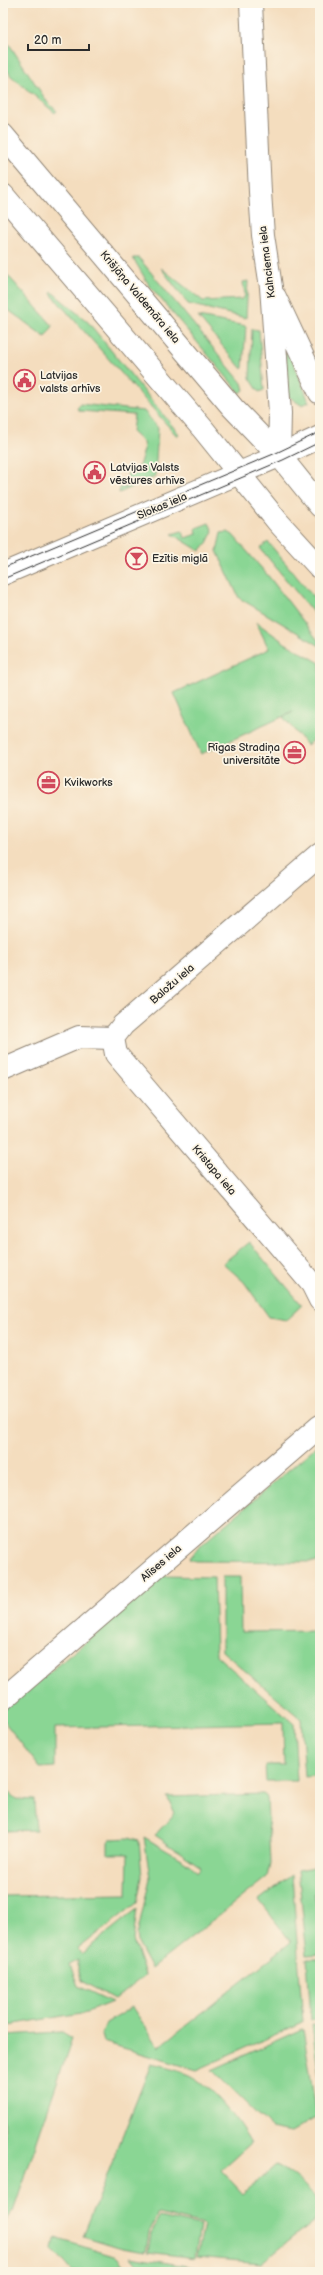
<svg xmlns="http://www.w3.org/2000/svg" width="323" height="2275" viewBox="0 0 323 2275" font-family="'Balsamiq Sans',sans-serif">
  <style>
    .green { fill: #8ad694; stroke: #5a8060 }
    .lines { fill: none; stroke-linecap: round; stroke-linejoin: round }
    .minor-casing { stroke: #908474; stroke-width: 24 }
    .major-casing { stroke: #908474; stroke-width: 24 }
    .minor { stroke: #fff; stroke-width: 22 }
    .major { stroke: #fff; stroke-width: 22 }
    .tram { stroke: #2b2b2b; stroke-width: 1 }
    .labels { text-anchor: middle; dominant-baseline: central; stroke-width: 3.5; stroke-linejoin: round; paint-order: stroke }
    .street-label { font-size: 11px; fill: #2b2b2b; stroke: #fcf5e5 }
    .poi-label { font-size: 11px; fill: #2b2b2b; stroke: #fcf5e5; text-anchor: start }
  </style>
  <rect width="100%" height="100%" fill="#fcf5e5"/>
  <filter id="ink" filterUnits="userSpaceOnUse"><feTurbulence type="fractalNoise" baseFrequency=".025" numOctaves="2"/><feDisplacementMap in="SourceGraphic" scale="8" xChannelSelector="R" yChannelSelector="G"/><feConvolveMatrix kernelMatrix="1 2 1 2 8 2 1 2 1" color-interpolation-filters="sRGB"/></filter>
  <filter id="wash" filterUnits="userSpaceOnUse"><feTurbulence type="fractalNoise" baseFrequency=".012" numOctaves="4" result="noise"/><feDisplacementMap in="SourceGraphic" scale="16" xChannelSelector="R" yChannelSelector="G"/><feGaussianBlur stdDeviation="0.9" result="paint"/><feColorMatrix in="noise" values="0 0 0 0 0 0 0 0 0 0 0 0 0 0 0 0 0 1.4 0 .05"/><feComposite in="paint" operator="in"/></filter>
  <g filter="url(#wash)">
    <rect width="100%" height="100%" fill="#f4ddbe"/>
    <path class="green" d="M9 44 48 103 57 111 55 113 11 76 3 64V47Z
      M133 258H139L242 383 244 390 240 393 149 285Z
      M161 268 203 301 243 299 245 295 243 282 248 281 246 318 188 304Z
      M3 270 53 326 45 337 3 306Z
      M52 292 88 322 179 434 177 436 51 294Z
      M198 317 246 326 243 368 242 369Z
      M252 329 259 330 264 390 259 392 250 378Z
      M290 353 309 402 301 405 288 396 285 354Z
      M80 404 144 411 158 428 155 477 119 493 120 487 126 488 128 470 139 466 144 450 143 442 132 432 134 415 80 411 77 409Z
      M209 523 213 531 207 543 200 551 172 534 182 531 185 538 197 534 196 528Z
      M228 532 233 535 270 578 320 643V646L239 598 217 551 221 533Z
      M268 542 320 605V621L260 548Z
      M256 622 285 643 320 663V734L307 745 283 717 293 712 201 754 174 693 269 649Z
      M249 1242 302 1305 286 1320 269 1317 244 1282 223 1263Z
      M320 1443V1562L195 1561 189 1559 199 1547Z
      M161 1576 214 1577 216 1655 294 1724 297 1781H266L265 1765H284L283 1723 55 1728V1767L40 1768 3 1720V1710L102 1629Z
      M222 1577H240L241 1632 320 1631V1775L305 1777 301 1719 222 1651Z
      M3 1788 16 1799 34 1800 36 1830 3 1831Z
      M263 1794 267 1797 270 1863 267 1877 151 1969 139 1947 137 1935 150 1878 144 1837 191 1865 197 1872 201 1867 155 1835 175 1813 167 1797Z
      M129 1838 139 1841 142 1877 137 1903 78 1949 81 1954 137 1909 133 1940 145 1975 115 1999 81 1981 78 1972V1960L70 1965 78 1986 112 2002 87 2012 3 2026V1896L127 1894 128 1854H108V1842L110 1839Z
      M320 1866V1891L314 1893 320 1925V1954L307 1955 298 1870Z
      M292 1875 303 2022 197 2070 103 2042 101 2035 106 2023 132 2007 159 2047 291 1942 259 1900Z
      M307 1959H320V2021L311 2020Z
      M312 2025 320 2026V2086Z
      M303 2029 317 2117 291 2132 271 2128 212 2070Z
      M62 2032 72 2038 13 2212 4 2223 3 2035Z
      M151 2064C164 2067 178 2070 189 2075 212 2086 239 2121 251 2143L221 2170 243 2194 276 2165C288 2170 315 2192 320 2206 321 2208 320 2212 320 2215L261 2263 197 2257 204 2225 159 2214 149 2232 146 2252 122 2248 83 2236Z
      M160 2217 200 2226 195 2258 148 2252 151 2233Z
      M55 2238 117 2257 129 2272H73L53 2249Z
      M130 2257 225 2272H142Z"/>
  </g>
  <g filter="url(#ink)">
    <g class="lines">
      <defs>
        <path id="minor" d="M251 3 260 192 263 235 271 287 280 413 279 456
          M275 297 320 393
          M113 1038 116 1054 312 1284 320 1300
          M113 1038 123 1025 320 855
          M3 1070 79 1037 113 1038
          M3 1699 320 1426"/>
        <path id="major" d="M3 135 233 408 283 460 320 506
          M3 195 203 429 278 522 320 568
          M3 574 279 456 320 437"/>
      </defs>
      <use href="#minor" class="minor-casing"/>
      <use href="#major" class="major-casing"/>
      <use href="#minor" class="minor"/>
      <use href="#major" class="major"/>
      <path class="tram" d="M3 568 276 453 320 432
        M3 579 283 460 320 442"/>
    </g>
  </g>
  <defs>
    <symbol id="civic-ring" viewBox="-11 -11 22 22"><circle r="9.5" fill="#fcf5e5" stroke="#d1495b" stroke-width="1.5"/><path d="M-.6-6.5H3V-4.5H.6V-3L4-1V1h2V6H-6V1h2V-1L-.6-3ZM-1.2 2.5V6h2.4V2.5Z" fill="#d1495b"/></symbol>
    <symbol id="bar-ring" viewBox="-11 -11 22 22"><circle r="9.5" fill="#fcf5e5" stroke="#d1495b" stroke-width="1.5"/><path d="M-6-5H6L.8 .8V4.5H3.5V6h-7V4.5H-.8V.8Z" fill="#d1495b"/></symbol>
    <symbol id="office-ring" viewBox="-11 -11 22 22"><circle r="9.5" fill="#fcf5e5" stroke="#d1495b" stroke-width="1.5"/><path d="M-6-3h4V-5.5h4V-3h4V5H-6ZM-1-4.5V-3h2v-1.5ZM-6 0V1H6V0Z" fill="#d1495b"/></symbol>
  </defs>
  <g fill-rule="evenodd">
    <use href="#civic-ring" x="12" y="368" width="25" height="25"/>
    <use href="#civic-ring" x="82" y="460" width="25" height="25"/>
    <use href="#bar-ring" x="124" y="546" width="25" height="25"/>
    <use href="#office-ring" x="282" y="740" width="25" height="25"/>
    <use href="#office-ring" x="36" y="770" width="25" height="25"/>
  </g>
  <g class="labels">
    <g class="street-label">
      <text transform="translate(267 262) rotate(-97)">Kalnciema iela</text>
      <text transform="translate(140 297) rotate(50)">Krišjāņa Valdemāra iela</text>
      <text transform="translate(162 506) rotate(-23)">Slokas iela</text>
      <text transform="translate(172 984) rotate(-41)">Baložu iela</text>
      <text transform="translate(214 1170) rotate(50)">Kristapa iela</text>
      <text transform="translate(161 1563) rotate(-41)">Alīses iela</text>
    </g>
    <g class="poi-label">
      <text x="40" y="375">Latvijas<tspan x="40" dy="13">valsts arhīvs</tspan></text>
      <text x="110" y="467">Latvijas Valsts<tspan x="110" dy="13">vēstures arhīvs</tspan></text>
      <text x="152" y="558">Ezītis miglā</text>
      <text x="280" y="747" text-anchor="end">Rīgas Stradiņa<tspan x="280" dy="13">universitāte</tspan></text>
      <text x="64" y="782">Kvikworks</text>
    </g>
  </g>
  <rect width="323" height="2275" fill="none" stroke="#fcf5e5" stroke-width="16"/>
  <path d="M28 44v6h61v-6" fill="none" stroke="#2b2b2b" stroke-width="2"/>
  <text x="34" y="44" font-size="12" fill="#2b2b2b" stroke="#fcf5e5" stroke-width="3" paint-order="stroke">20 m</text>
</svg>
